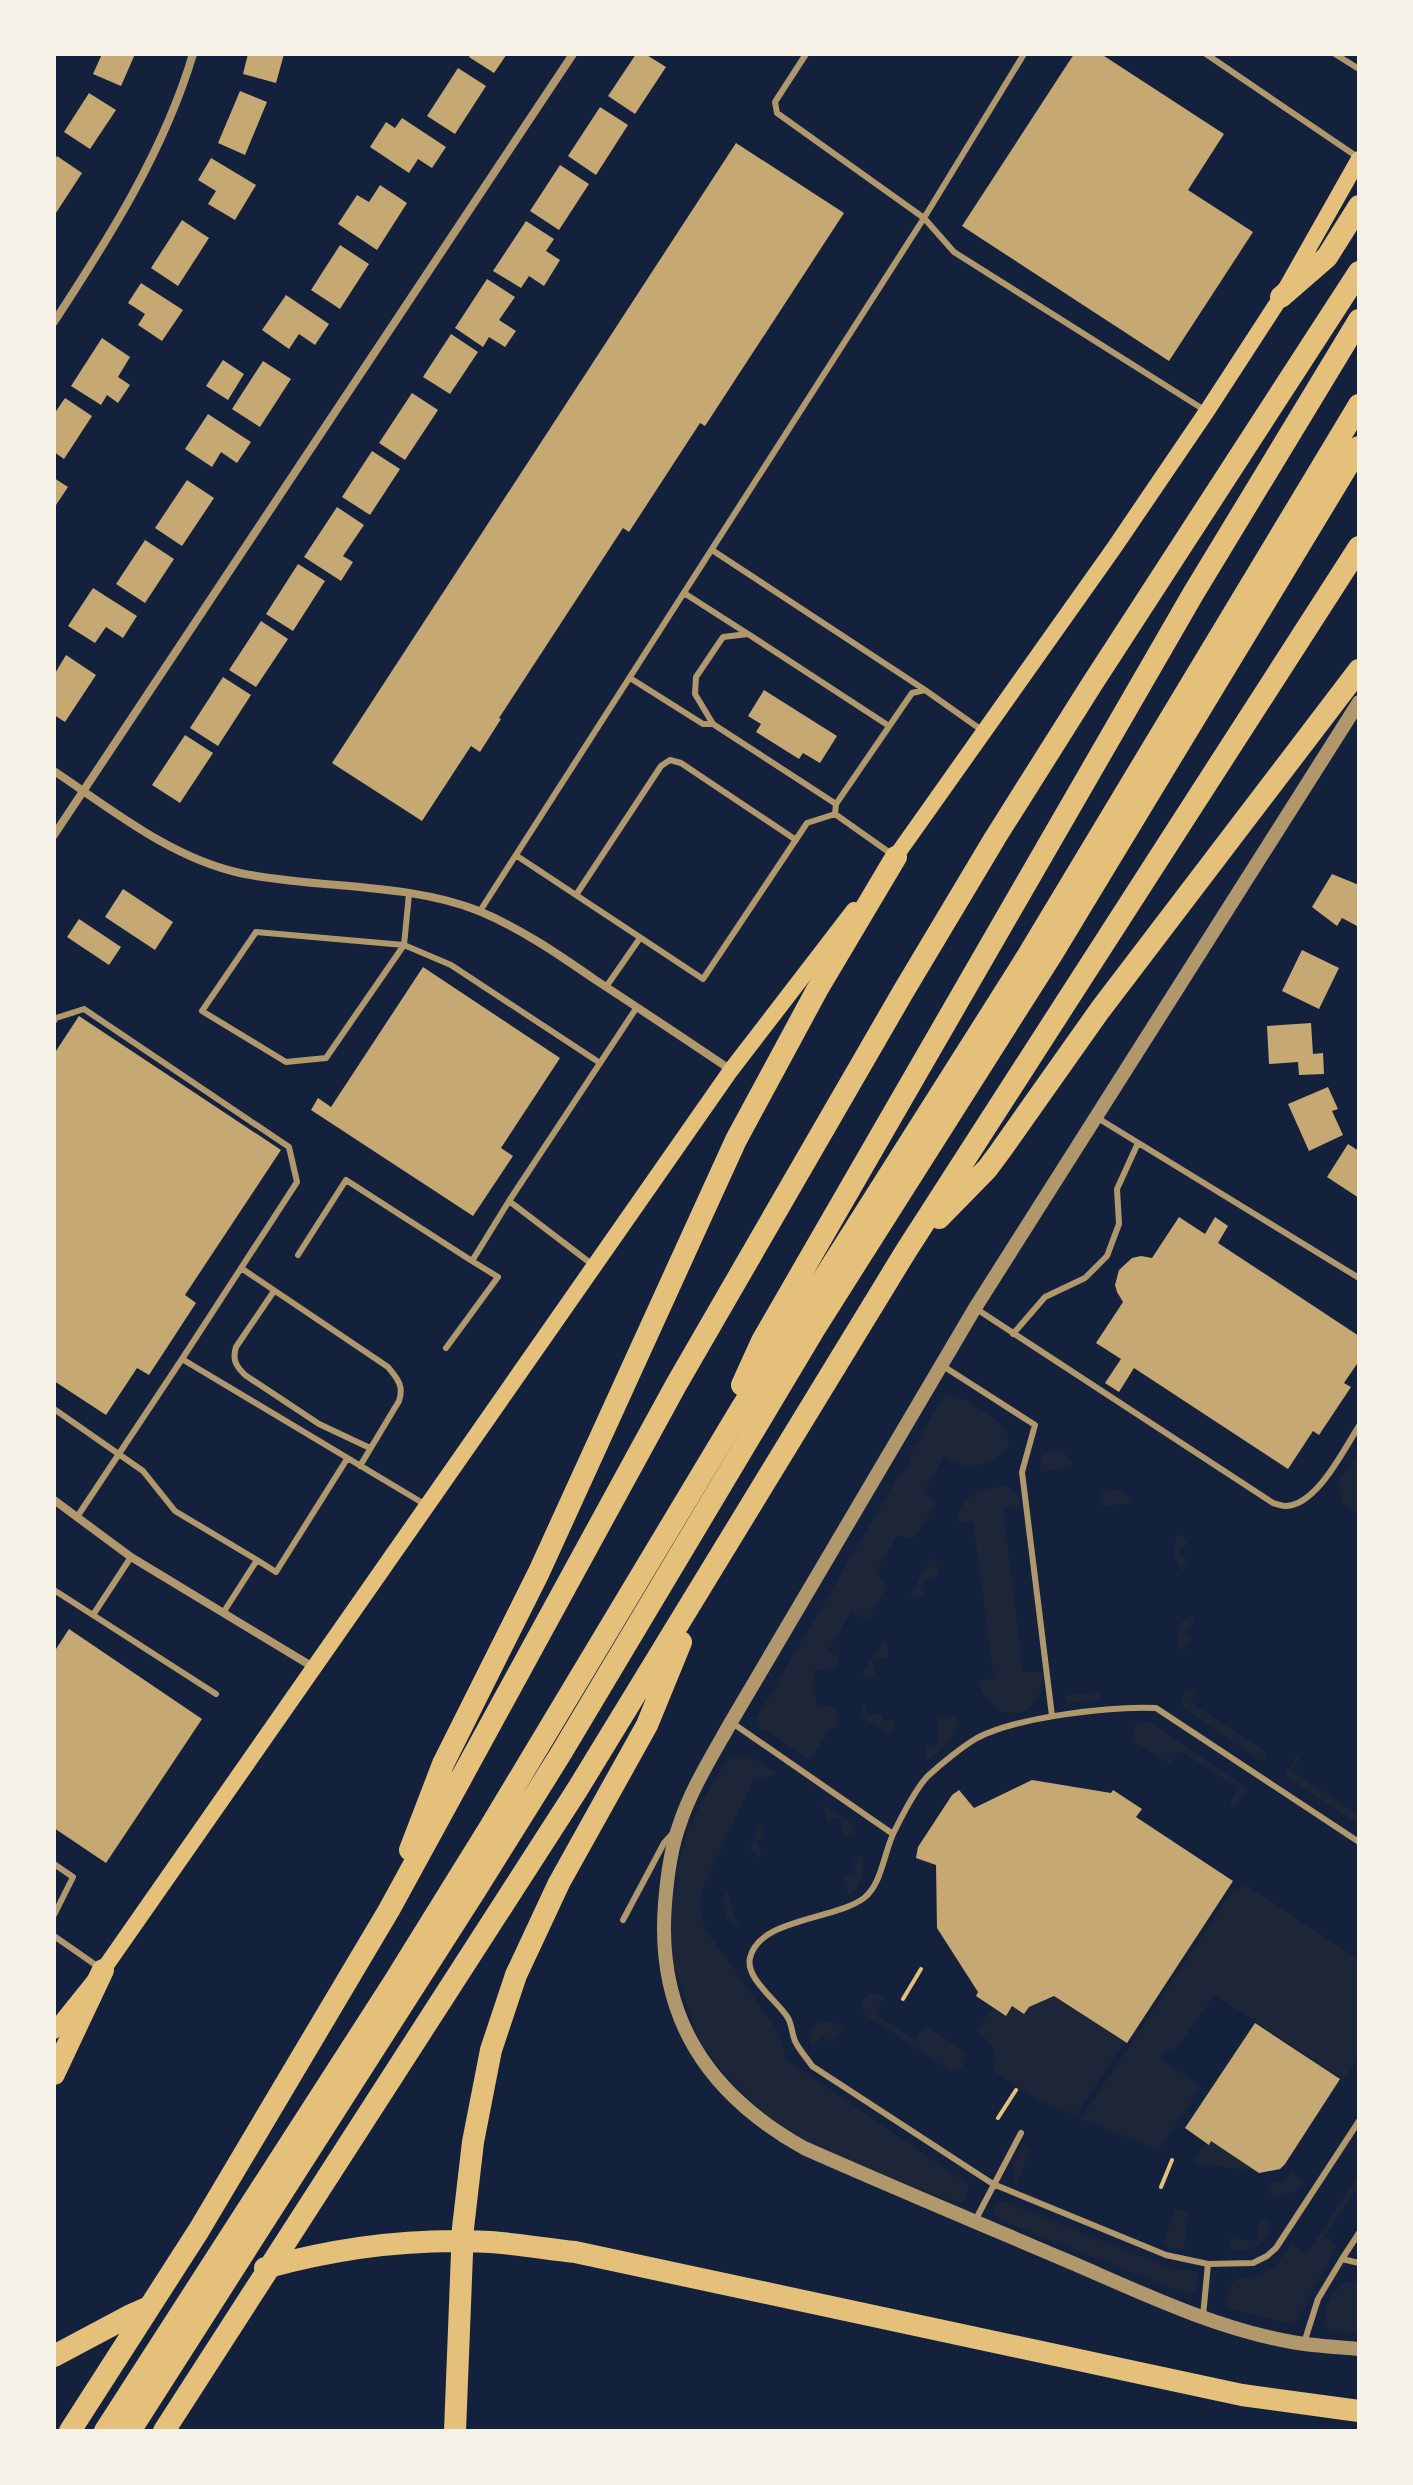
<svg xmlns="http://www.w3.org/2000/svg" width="1413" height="2485" viewBox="0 0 1413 2485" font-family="'Public Sans',sans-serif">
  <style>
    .green { fill: #1d2539 }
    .building { fill: #c6a872 }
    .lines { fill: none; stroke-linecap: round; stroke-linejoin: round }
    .path { stroke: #e5c07b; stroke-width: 4 }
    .service { stroke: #b1986c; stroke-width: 6 }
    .minor { stroke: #b1986c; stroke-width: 8 }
    .tertiary { stroke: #b1986c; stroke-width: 14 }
    .secondary { stroke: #e5c07b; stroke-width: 16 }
    .motorway { stroke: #e5c07b; stroke-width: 22 }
  </style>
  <rect width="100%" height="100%" fill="#14213d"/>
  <path class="green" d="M954 1395C974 1407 1010 1419 1009 1445 1000 1460 980 1468 962 1465 956 1463 949 1459 944 1456L924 1492 933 1498 936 1504 916 1537 909 1539 898 1534 875 1574 885 1581 886 1588 869 1617 864 1618 851 1612 828 1650 840 1658 838 1668 814 1670 816 1707 831 1706 835 1709 839 1726 830 1729 810 1761 764 1729 761 1731 756 1719 898 1476 909 1466 911 1452 944 1396Z
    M1054 1449 1061 1451 1073 1461 1070 1468 1040 1472 1041 1456Z
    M1359 1451V1514L1343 1504 1338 1483Z
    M1006 1486 1017 1493 1021 1500 1019 1506 1003 1509 1023 1673 1040 1672 1044 1675C1043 1682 1042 1689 1039 1695 1024 1727 986 1713 978 1681L994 1678 973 1521 959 1522 957 1518C965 1492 981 1489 1006 1486Z
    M1102 1489C1117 1489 1124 1490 1134 1503L1103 1506Z
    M1178 1534 1188 1541 1179 1554 1189 1561 1183 1572C1174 1558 1170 1549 1178 1534Z
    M933 1558 936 1560 938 1576 922 1580 924 1597 910 1596 930 1560Z
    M1194 1615 1195 1618 1186 1632 1193 1636 1184 1651 1179 1648C1176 1634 1178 1617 1194 1615Z
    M884 1640 888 1643V1658L873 1660 875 1676 865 1677 862 1673Z
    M1193 1688 1197 1691 1190 1702 1265 1751 1267 1755 1265 1760H1260L1183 1708 1182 1698 1186 1689Z
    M1099 1692V1700L1068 1703 1066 1701 1067 1695Z
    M861 1704H866V1715L883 1714V1721L895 1720 891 1735 861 1717Z
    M956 1716C958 1737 944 1747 929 1759H926L925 1746 938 1744 937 1718Z
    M1145 1721 1150 1722 1243 1785 1247 1790 1236 1807H1232L1230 1802 1238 1788 1180 1751 1171 1763H1168L1135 1742 1132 1730 1134 1726Z
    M740 1756H750L778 1774 753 1780 702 1890 699 1907 706 1930 779 2033 787 2060 968 2184 967 2195 963 2202H952L808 2144 766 2116 727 2077 699 2041 673 1964 671 1909 678 1864 689 1826 716 1777 728 1760Z
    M1296 1757H1300L1292 1771 1359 1815V1825L1286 1777V1773Z
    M822 1804 853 1824 856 1830 853 1835 845 1836 839 1817 827 1821Z
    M761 1823 766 1838 757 1840 762 1856 758 1858 750 1848Z
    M863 1855C865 1871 862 1883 851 1894L848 1895 843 1878 856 1874 852 1859Z
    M1246 1885 1359 1960V2056L1344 2079 1214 1995 1174 2053 1167 2048 1160 2059 1201 2086 1159 2150 1081 2119 1232 1891Z
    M727 1890 738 1926 737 1928C725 1919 720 1904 727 1890Z
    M869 1994H877L884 1998 875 2014 915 2040 926 2026 964 2051 965 2057 962 2068 951 2071 865 2015 861 2008 862 2001Z
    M1054 1996 1125 2042 1076 2115 1041 2102 993 2071C999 2052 990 2042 977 2031L993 2007 1006 2016 1012 2006 1024 2014 1029 2007Z
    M823 2022 834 2023 843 2028 833 2043 821 2036 813 2048C805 2036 808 2025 823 2022Z
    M1211 2141 1256 2171 1193 2163 1206 2142 1209 2144Z
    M1023 2145 1031 2149 1017 2183H1015C1008 2170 1017 2157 1023 2145Z
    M1292 2172 1303 2181 1300 2189 1284 2196H1270L1271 2181 1284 2182Z
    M1359 2174V2185L1325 2236 1337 2245 1309 2297 1299 2319 1290 2324 1227 2308 1224 2302C1237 2266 1238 2285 1265 2272 1277 2267 1284 2255 1291 2244L1307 2254Z
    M1004 2201 1171 2269 1191 2270 1197 2273C1199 2284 1198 2289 1188 2295L998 2219 993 2211 994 2205Z
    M1175 2209 1188 2212 1184 2250 1162 2245Z
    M1268 2219 1272 2226C1260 2250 1255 2251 1229 2250V2238L1257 2241 1259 2220Z
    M1359 2281V2334L1330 2331C1319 2317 1330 2291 1345 2283 1349 2282 1355 2281 1359 2281Z"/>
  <path class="building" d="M102 54H135L121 86 93 74Z
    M248 54H284L276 83 243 74Z
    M471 54H507L494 73 469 57Z
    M636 54H645L666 67 635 114 608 96Z
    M1074 54H1101L1224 134 1188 190 1253 232 1169 361 962 226Z
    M458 68 486 86 455 134 427 116Z
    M240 91 267 102 245 155 218 143Z
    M89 93 116 110 90 149 64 132Z
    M600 107 628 125 596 175 568 156Z
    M402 118 446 147 432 168 418 159 409 173 370 147 386 122 395 128Z
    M736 143 844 213 705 426 700 423 629 532 623 528 499 718 501 719 480 752 471 746 422 821 332 763Z
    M57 156 82 173 54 216V161Z
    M211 158 256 185 235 220 208 204 216 191 198 180Z
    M560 165 589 184 559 230 530 211Z
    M380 185 407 203 377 250 338 224 357 195 369 202Z
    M182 220 209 238 178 286 151 268Z
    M526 221 554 239 546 251 560 260 544 286 529 276 521 288 493 271Z
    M340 245 369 264 340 309 311 290Z
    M487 279 515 297 499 320 516 331 505 347 489 337 483 347 455 328Z
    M141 283 183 310 162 341 138 325 145 314 128 303Z
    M286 295 329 324 315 345 299 334 289 349 262 330Z
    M451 334 478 352 450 394 423 377Z
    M102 338 130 357 118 377 130 385 118 403 107 395 101 405 71 386Z
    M223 360 244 374 228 400 206 386Z
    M263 361 291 379 260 427 232 409Z
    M412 393 438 410 405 460 379 443Z
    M65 398 92 416 64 459 54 452V414Z
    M208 414 251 442 237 463 221 452 212 467 185 449Z
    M372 451 400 469 370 515 342 497Z
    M54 478 68 487 54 508Z
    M187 480 214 498 182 546 155 528Z
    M337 507 364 525 343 556 353 562 341 581 304 557Z
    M145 540 174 559 145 603 116 584Z
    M298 564 325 581 293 631 266 614Z
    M93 588 137 616 123 638 106 627 95 643 68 626Z
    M261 621 288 639 256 687 229 670Z
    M66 655 96 675 65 722 54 715V675Z
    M223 677 251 695 218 746 190 728Z
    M764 690 837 736 820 763 803 753 799 759 756 732 761 724 748 716Z
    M185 735 213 753 180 803 152 785Z
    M1332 874 1359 885V927L1342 918 1337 926 1312 907Z
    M123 889 173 922 155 950 105 917Z
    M79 919 121 947 109 965 67 937Z
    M1302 950 1339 968 1319 1009 1282 991Z
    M423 967 560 1058 501 1148 513 1156 473 1216 311 1110 318 1098 331 1107Z
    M79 1016 281 1150 185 1295 196 1303 149 1375 137 1368 106 1415 54 1381V1054Z
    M1311 1023 1313 1054 1323 1053 1324 1074 1299 1075 1298 1062 1269 1064 1267 1026Z
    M1328 1087 1338 1109 1332 1111 1343 1135 1309 1151 1288 1104Z
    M1348 1144 1359 1151V1198L1327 1177Z
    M1179 1217 1205 1234 1215 1217 1228 1226 1218 1243 1359 1336V1361L1344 1383 1351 1387 1319 1435 1313 1431 1288 1469 1134 1368 1119 1392 1105 1383 1121 1359 1096 1343 1123 1302 1117 1292 1115 1285 1119 1270 1132 1258 1141 1256 1152 1258Z
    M69 1629 202 1719 106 1863 54 1828V1652Z
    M1032 1780 1111 1793 1113 1790 1142 1809 1136 1817 1233 1881 1127 2043 1054 1996 1029 2007 1024 2014 1012 2006 1006 2016 976 1996 978 1992 937 1928 936 1865 916 1858 918 1847 952 1795 959 1790 974 1808Z
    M1255 2023 1340 2079 1285 2164 1280 2169 1259 2173 1211 2141 1209 2145 1185 2128Z"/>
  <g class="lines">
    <path class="path" d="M903 1999 921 1969
      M998 2118 1016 2090
      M1161 2187 1172 2160"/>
    <path class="service" d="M806 54 775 102 777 113 924 218 954 252 1206 411
      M1206 54 1359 158
      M1335 54 1359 69
      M712 550 925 690
      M684 593 748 634
      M630 678 703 724H713
      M836 804 713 724 695 694 696 677 723 637 748 634 889 726
      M893 855 835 814 836 804 912 693 925 690 983 731
      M517 856 703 979 807 823 835 814
      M409 894 404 945 451 965 600 1063
      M576 895 661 766 670 760 681 763 796 840
      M480 911 924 218 1024 54
      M256 932 404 945 326 1058 286 1062 202 1011Z
      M606 987 640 938
      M54 1021 56 1018 84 1009 289 1147 297 1182 182 1359 426 1505
      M1096 1117 1359 1278
      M298 1255 346 1180 472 1261
      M593 1265 509 1201 637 1007
      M241 1268 388 1367C398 1379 404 1386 399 1401L360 1466
      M274 1291 236 1347C232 1360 236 1366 245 1375L319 1424 370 1448
      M975 1308 1273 1503C1277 1504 1282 1506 1286 1506 1317 1505 1344 1449 1359 1426
      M1013 1334 1045 1297 1085 1278 1107 1256 1119 1224 1117 1189 1138 1143
      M446 1348 498 1277 472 1261 509 1201
      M943 1366 1035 1425 1022 1472 1052 1716
      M54 1409 143 1471 175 1511 257 1560
      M77 1517 182 1359
      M54 1590 216 1694
      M223 1613 257 1560 276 1572 347 1459
      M93 1615 131 1557
      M731 1722 893 1834
      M1359 1842 1156 1708C1111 1706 1017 1717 977 1738 963 1746 941 1764 929 1775 916 1787 902 1816 894 1832 884 1852 882 1884 864 1898 835 1920 759 1918 750 1958 745 1979 778 2001 788 2018 792 2025 792 2034 795 2041 799 2050 807 2058 812 2066L993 2184 1166 2255 1208 2264 1253 2263 1267 2256 1276 2248 1359 2121
      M54 1864 73 1877 54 1915
      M623 1920 664 1843 673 1833
      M54 1936 100 1968
      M976 2219 1021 2133
      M1342 2259 1359 2233
      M1203 2316 1208 2264
      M1304 2343 1318 2299 1342 2259 1359 2263"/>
    <path class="minor" d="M54 322C109 238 164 151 193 54
      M54 771C111 809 171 858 240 873 316 889 407 882 479 911 520 928 558 954 594 979 640 1009 685 1039 731 1070
      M54 835 573 54
      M54 1500 131 1557 313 1667"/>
    <path class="tertiary" d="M1359 702 975 1308 731 1722C712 1756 691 1789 679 1826 670 1851 667 1878 665 1904 656 2017 708 2094 804 2148 890 2186 976 2222 1063 2259 1136 2290 1212 2328 1292 2342 1314 2346 1337 2347 1359 2349"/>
    <path class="secondary" d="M891 863 1114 548 1207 411 1281 297 1359 159
      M54 2031 103 1970 731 1070 854 910"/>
    <path class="motorway" d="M1281 297 1327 257 1359 206
      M939 1218 987 1169 999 1153 1100 1010 1359 670
      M742 1385 762 1341 1193 594 1359 320
      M410 1850 443 1764 539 1572 736 1140 817 990 896 857
      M54 2074 103 1970
      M265 2268C337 2248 414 2238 490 2242 518 2244 547 2249 575 2252L1242 2395 1359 2411
      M54 2356 131 2315 149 2307
      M70 2431 199 2230 389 1910 676 1385 903 992 995 838 1092 684 1359 272
      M105 2431 394 1982 490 1827 741 1409 1022 965 1359 405
      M130 2431 475 1891 560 1755 815 1328 1052 954 1359 447
      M164 2431 577 1790 906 1251 1359 547
      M455 2431 463 2228 473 2142 491 2050 516 1975 559 1883 647 1725 681 1642"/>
  </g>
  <rect width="1413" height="2485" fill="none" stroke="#f6f1e7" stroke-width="112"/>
</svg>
